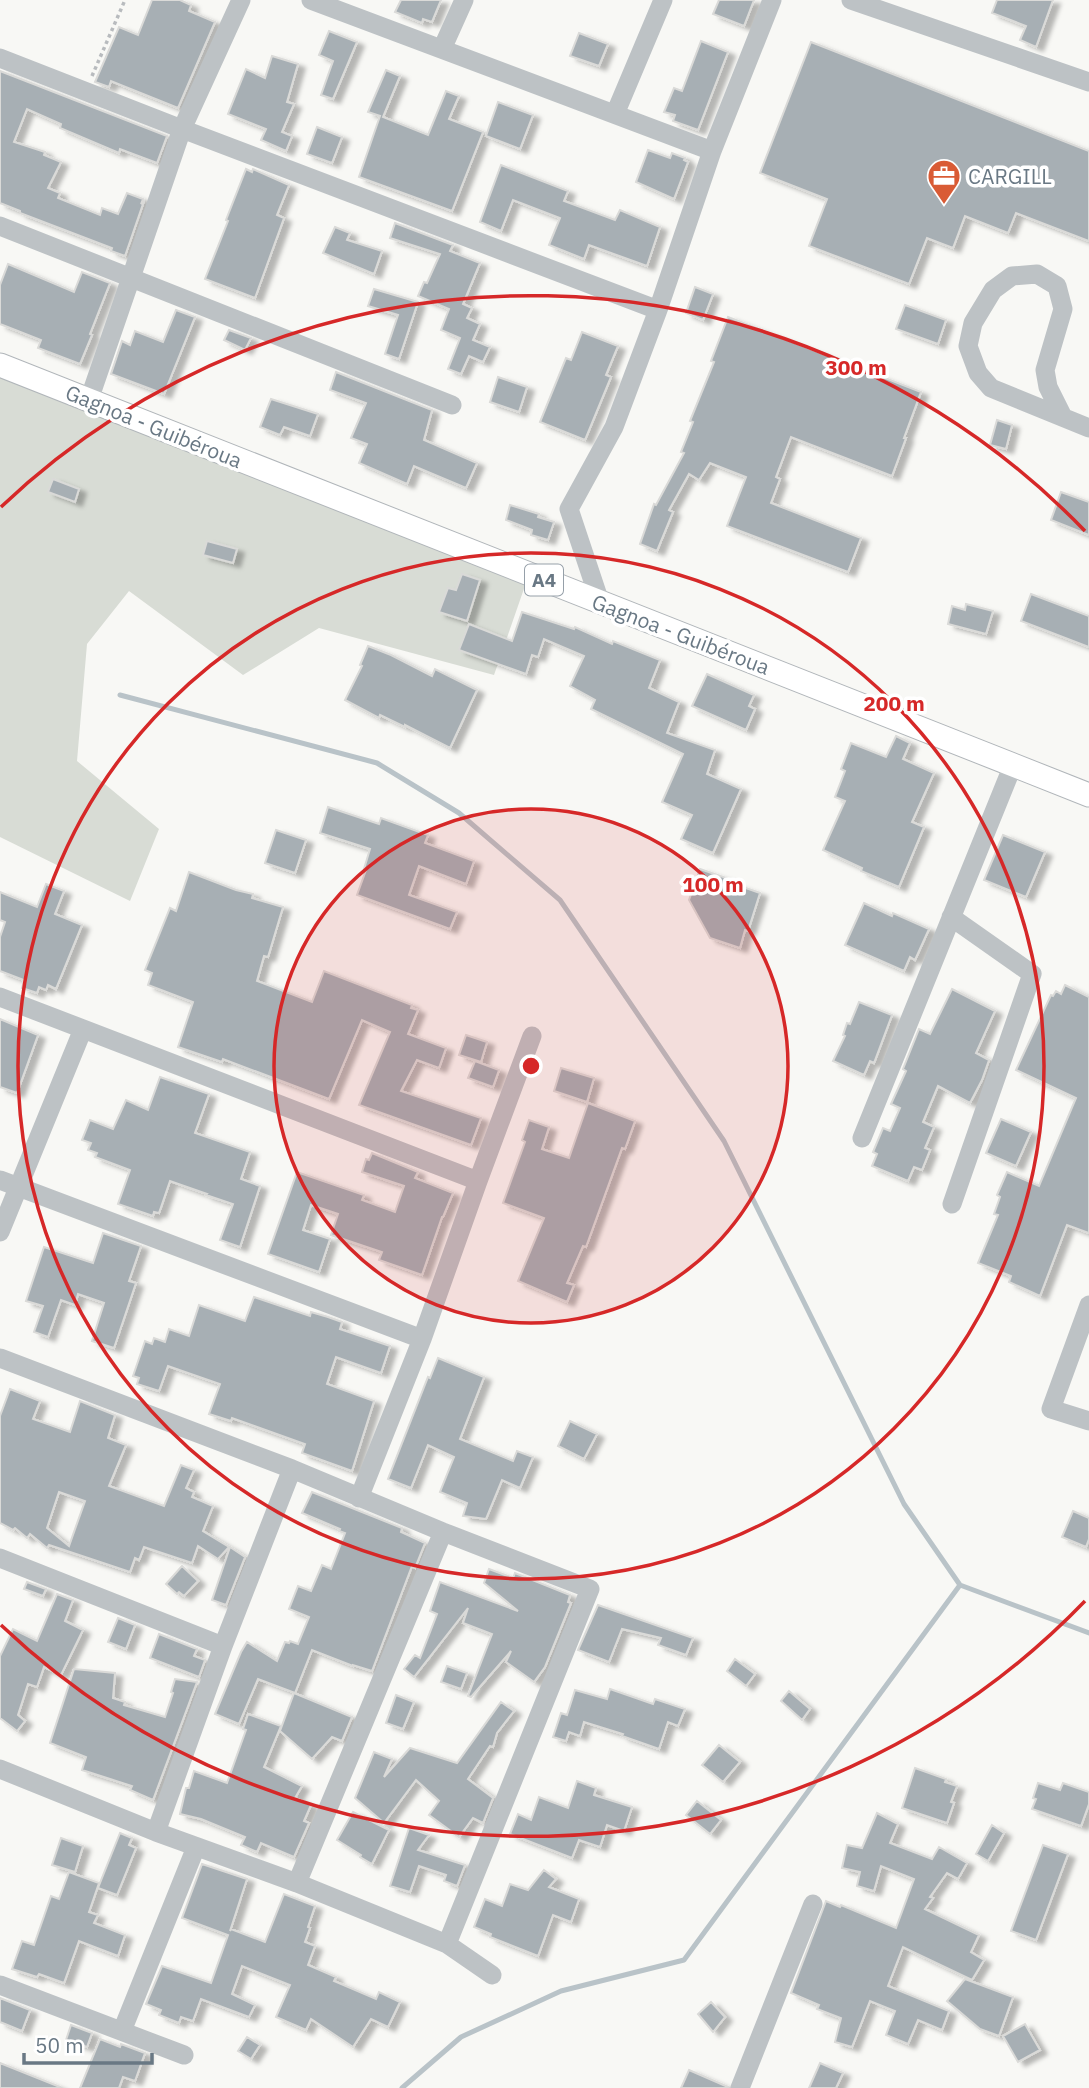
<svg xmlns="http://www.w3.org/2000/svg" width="1089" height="2088" viewBox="0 0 1089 2088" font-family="'IBM Plex Sans',sans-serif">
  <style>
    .green { fill: #d8dcd5 }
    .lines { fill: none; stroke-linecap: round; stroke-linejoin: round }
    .stream { stroke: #b9c3c8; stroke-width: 5 }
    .building { fill: #a7afb4; stroke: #dadad8; stroke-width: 2; fill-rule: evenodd; filter: url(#shadow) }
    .major-casing { stroke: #b1b6ba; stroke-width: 25 }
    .path { stroke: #b8bbbe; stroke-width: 3.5; stroke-dasharray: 3.5 3.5; stroke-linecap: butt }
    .minor { stroke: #bdc2c5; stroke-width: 19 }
    .major { stroke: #fff; stroke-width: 23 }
    .ring { fill: none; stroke: #d62828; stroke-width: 3.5 }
    .labels { text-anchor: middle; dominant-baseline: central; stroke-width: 7; stroke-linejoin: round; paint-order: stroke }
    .shield { fill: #fff; stroke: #96a0a9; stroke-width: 2 }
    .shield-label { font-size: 19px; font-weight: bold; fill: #697884 }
    .poi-label { font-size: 21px; fill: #697884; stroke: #fff; text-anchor: start }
    .street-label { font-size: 21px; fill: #697884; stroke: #fff }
    .centre { fill: #d62828; stroke: #fff; stroke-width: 3.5 }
    .ring-label { font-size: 21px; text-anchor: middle; font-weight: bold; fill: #d62828; stroke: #fff; stroke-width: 7; stroke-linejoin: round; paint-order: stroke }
  </style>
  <defs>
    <filter id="shadow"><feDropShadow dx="7" dy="4" stdDeviation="2" flood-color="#0004"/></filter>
  </defs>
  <rect width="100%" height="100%" fill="#f8f8f5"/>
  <path class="green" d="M0 366 527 580 494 675 319 628 243 675 129 591 87 644 77 761 159 829 130 901 0 837Z"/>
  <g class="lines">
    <path class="stream" d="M120 695 377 763 459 813 560 900 724 1141 904 1504 960 1585
      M402 2088 461 2037 561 1991 684 1960 960 1585 1089 1633"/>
  </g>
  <path class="building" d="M152 0H180L191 5 189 11 215 22 178 108 111 81 109 87 95 82 119 27 138 35Z
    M401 0H441L432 22 423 19 422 23 395 12Z
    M719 0H754L744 26 713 14Z
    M997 0H1053L1036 47 1020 40 1026 26 992 13Z
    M329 31 357 42 333 99 321 95 333 61 319 55Z
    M579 33 608 44 599 66 570 56Z
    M701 41 728 52 698 130 673 121 675 115 664 112 674 88 682 91Z
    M811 42 1089 151V241L1016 213 1008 233 965 216 953 248 927 238 909 284 809 246 827 199 760 173Z
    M272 56 298 64 287 102 294 104 282 132 292 136 286 151 261 140 266 129 228 114 246 69 265 78Z
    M386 70 400 76 383 117 428 135 446 91 459 96 449 119 483 132 452 211 359 177 380 116 368 112Z
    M0 71 167 136 157 163 120 149 119 153 60 128 61 124 27 109 14 142 45 152 44 155 61 162 48 188 60 193 58 198 100 215 102 208 118 214 127 193 143 199 141 204 144 201 125 256 111 251 112 248 20 213V211L0 203Z
    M498 102 533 115 520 149 486 136Z
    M317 127 342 137 332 163 307 154Z
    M648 150 670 158 672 153 685 158 684 160 688 162 674 199 636 182Z
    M501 165 568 191 564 201 615 220 620 210 660 227 647 266 589 245 584 259 549 245 560 218 513 200 501 231 480 222Z
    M246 169 252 172 253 169 289 185 277 215 284 218 255 298 205 279 228 221 226 220Z
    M395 223 453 245 450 251 480 263 463 304 472 308 467 318 480 324 473 340 490 347 483 362 469 356 461 374 448 369 460 338 441 330 449 309 418 296 424 282 427 283 440 254 390 238Z
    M335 227 350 233 347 240 382 251 374 274 323 253Z
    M8 264 74 292 82 272 110 283 90 334 92 335 80 364 38 348 41 340 0 324V285Z
    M695 287 713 294 703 320 686 313Z
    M374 289 418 302 399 359 385 354 398 315 368 306Z
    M905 305 946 320 938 344 896 329Z
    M176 310 195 317 164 394 111 374 122 341 130 345 135 331 163 342Z
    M728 317 921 392 904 438H906L892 476 791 437 776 477 780 479 771 503 861 538 848 572 727 526 746 477 710 463 699 480 689 474 669 510 673 512 657 551 640 544 654 504 656 505 684 453 681 452 693 422 690 421 714 362 711 361Z
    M229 330 251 338 245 350 224 340Z
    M582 332 618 346 606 375 611 377 585 440 540 422 566 358 571 360Z
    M336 372 432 410 424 440 477 463 466 488 414 466 407 484 359 463 367 444 351 438 366 403 330 390Z
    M498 377 527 387 519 412 490 402Z
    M271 399 318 414 310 436 284 427 280 435 260 427Z
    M997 420 1012 425 1006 449 990 445Z
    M53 479 79 489 75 502 48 492Z
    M1061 492 1089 502V535L1051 520Z
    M510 505 539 514 538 517 554 522 548 540 531 535 532 530 506 520Z
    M207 541 237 549 233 563 203 555Z
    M462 574 480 580 467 621 439 612 448 588 456 590Z
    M1031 594 1089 616V647L1021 621Z
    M966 604 993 611 986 634 948 624 952 606 965 610Z
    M522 612 574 629 575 627 612 644 613 641 660 660 649 688 679 702 667 733 715 750 707 774 741 789 713 853 681 839 692 815 662 802 683 754 591 709 595 700 570 686 584 656 544 639 538 657 532 655 526 674 459 650 469 624 512 641Z
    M368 646 391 655 432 676 435 669 477 690 450 748 405 725V727L380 715 379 718 345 700 362 666 360 665Z
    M707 674 754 695 749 706 755 709 746 730 692 706Z
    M896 736 910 743 903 759 934 773 912 822 924 827 899 887 861 871 862 868 823 850 845 801 835 797 845 771 841 769 851 743 886 757Z
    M328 807 379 824 381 818 428 835 425 843 474 861 466 884 419 866 409 895 457 912 450 929 357 895 366 870 364 869 370 849 320 833Z
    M276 830 306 840 295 873 265 863Z
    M1003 835 1045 852 1026 897 984 880Z
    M700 869 732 880 731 883 760 893 748 931 745 930 740 948 710 938 689 900Z
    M189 872 236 890 253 894 252 898 283 907 268 957 264 956 257 981 312 1002 324 971 412 1005 411 1008 418 1010 408 1034 446 1048 439 1068 417 1060 401 1091 481 1118 471 1145 359 1105 390 1032 362 1020 329 1099 223 1059 222 1062 178 1047 193 1002 148 985 152 973 145 970 170 908 176 911Z
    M46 884 64 891 55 914 82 925 56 989 48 985 46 990 39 987 37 993 22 988 24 980 0 971V937L5 922 0 920V892L37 907Z
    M864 903 892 916 893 913 929 929 915 960 910 957 904 971 845 945Z
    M1065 985 1089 997V1233L1067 1225 1040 1296 1009 1282 1011 1276 978 1263 998 1215 994 1214 1000 1197 997 1195 1007 1172 1039 1186 1076 1098 1016 1070 1051 995 1053 996 1056 991 1061 994Z
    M952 989 995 1011 976 1053 989 1060 982 1080 970 1103 938 1086 923 1122 934 1127 925 1148 930 1150 922 1170 914 1167 908 1181 872 1166 877 1154 873 1152 883 1128 890 1131 900 1108 891 1104 906 1071 903 1069 919 1029 930 1034Z
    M859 1002 892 1015 874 1063 870 1061 864 1075 833 1061 845 1036 843 1035 847 1023 850 1024Z
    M0 1019 38 1035 17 1093 0 1087Z
    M466 1035 487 1042 481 1062 459 1055Z
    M475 1061 499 1070 493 1087 468 1078Z
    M561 1068 594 1078 587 1102 554 1091Z
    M160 1077 209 1094 195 1133 250 1152 241 1179 260 1186 240 1247 220 1240 233 1204 206 1195 207 1194 170 1181 159 1213 154 1212 153 1216 118 1204 130 1170 95 1157 97 1153 88 1150 91 1143 82 1140 90 1120 113 1129 126 1100 148 1110Z
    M588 1103 635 1121 625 1149 622 1148 586 1247 583 1246 567 1283 574 1285 567 1302 518 1281 544 1218 503 1203 525 1142 522 1140 529 1120 549 1127 542 1149 569 1158Z
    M1001 1119 1031 1132 1016 1166 986 1153Z
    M372 1153 418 1172 415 1178 453 1193 443 1217H442L422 1275 379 1260 382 1252 331 1235 338 1214 311 1205 303 1230 330 1239 319 1272 268 1254 297 1172 364 1195 362 1200 395 1212 404 1186 362 1172 366 1159 369 1160Z
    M103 1233 141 1246 129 1281 136 1283 114 1348 92 1341 104 1303 78 1294 75 1305 61 1300 48 1337 34 1332 43 1306 26 1301 44 1247 93 1263Z
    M254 1297 310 1316 311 1312 328 1317 342 1322 340 1329 390 1346 381 1373 336 1357 327 1384 374 1401 352 1471 302 1453 305 1444 232 1418 231 1421 209 1414 220 1384 168 1366 159 1391 137 1384 139 1378 133 1376 145 1341 152 1344 154 1338 165 1342 169 1329 189 1336 199 1305 245 1321Z
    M438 1358 484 1377 460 1439 513 1461 517 1451 533 1457 520 1488 502 1480 486 1519 463 1516 467 1503 440 1492 454 1457 428 1445 411 1488 388 1479 428 1377 430 1378Z
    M10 1389 40 1401 33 1419 70 1432 80 1401 115 1415 108 1438 126 1445 109 1486 164 1506 181 1465 194 1470 186 1488 194 1492 192 1497 213 1506 203 1531 229 1547 218 1559 198 1546 192 1563 144 1547 139 1560 135 1558 130 1572 49 1545 47 1548 30 1534 27 1538 15 1528 13 1530 0 1523V1416ZM59 1492 85 1501 69 1546 47 1528Z
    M570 1421 597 1434 584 1459 558 1446Z
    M312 1492 402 1528 401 1532 425 1543 415 1568 412 1566 372 1671 353 1665V1666L312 1650 295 1693 258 1679 239 1724 215 1714 241 1652 247 1642 277 1661 285 1642 289 1643 290 1641 298 1644 309 1617 289 1609 298 1586 311 1591 322 1565 331 1569 345 1533 339 1531 340 1529 302 1513Z
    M1073 1511 1089 1518V1539L1086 1547 1062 1537Z
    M230 1547 245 1557 226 1605 212 1600Z
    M182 1566 198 1581 184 1596 179 1592 177 1594 166 1584Z
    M489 1569 513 1578 515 1573 570 1595 568 1602 571 1603 545 1667 534 1682 506 1662 511 1651 471 1697 468 1696 492 1634 463 1623 468 1608 414 1677 404 1669 415 1655 420 1658 437 1614 430 1611 440 1582 518 1611 484 1583Z
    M27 1582 46 1589 43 1596 24 1589Z
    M57 1594 73 1600 65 1621 83 1630 61 1675 44 1667 37 1687 28 1684 18 1715 25 1721 17 1731 0 1718V1656L13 1629 37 1641Z
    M598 1605 693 1638 686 1655 658 1645 661 1638 622 1629 609 1662 578 1650Z
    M118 1618 135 1625 126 1649 108 1642Z
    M159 1634 197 1649 194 1656 205 1660 199 1677 150 1658Z
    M735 1659 755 1674 746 1686 727 1671Z
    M447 1666 467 1673 461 1689 441 1682Z
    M74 1669 115 1673 113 1698 125 1702 124 1705 165 1717 173 1693 171 1692 175 1679 197 1682 153 1800 130 1790 132 1786 82 1770 86 1757 50 1743Z
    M610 1689 653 1704 655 1699 685 1709 678 1726 668 1722 659 1749 622 1736 623 1734 584 1722 580 1736 569 1732 566 1741 553 1737 561 1713 567 1715 575 1690 607 1699Z
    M789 1691 810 1709 802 1720 781 1701Z
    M294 1693 352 1717 342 1741 332 1737 312 1759 280 1731Z
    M396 1695 414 1702 403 1729 386 1723Z
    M501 1702 514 1711 497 1733 493 1747 490 1746 468 1779 493 1798 483 1823 473 1818 459 1837 429 1815 439 1801 416 1780 384 1823 355 1798 374 1752 392 1759 384 1777 410 1748 457 1763Z
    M248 1714 281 1726 264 1767 302 1786 295 1798 311 1805 304 1821 309 1823 294 1857 261 1843 257 1852 241 1845 245 1837 201 1819 180 1814 186 1788H189L194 1771 227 1783 246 1730 243 1729Z
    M719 1745 740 1762 723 1782 702 1765Z
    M915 1768 946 1779 945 1782 957 1786 951 1802 954 1803 947 1823 902 1808Z
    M577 1781 596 1788 594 1795 632 1807 624 1831 607 1825 600 1847 579 1840 572 1858 510 1834 518 1814 531 1820 539 1797 568 1808Z
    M1038 1783 1060 1790 1063 1783 1089 1792V1804L1081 1826 1032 1809 1036 1799 1033 1798Z
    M697 1801 721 1820 710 1834 686 1815Z
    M353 1812 389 1830 372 1864 360 1857 361 1855 337 1840Z
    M877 1813 898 1824 890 1843 932 1859 939 1847 967 1863 958 1879 947 1873 930 1897 933 1898 925 1909 979 1935 971 1952 984 1960 972 1980 903 1947 888 1986 949 2011 942 2030 918 2020 908 2044 886 2035 895 2011 870 2001 852 2047 835 2042 841 2018 817 2009 819 2005 791 1993 826 1901 840 1907 841 1905 896 1928 914 1879 881 1866 874 1891 857 1886 860 1872 842 1868 847 1845 862 1848Z
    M992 1825 1004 1833 988 1861 976 1854Z
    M409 1828 429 1835 418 1850 465 1865 457 1886 444 1881 446 1875 419 1866 410 1892 390 1886Z
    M120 1833 132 1838 129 1845 136 1848 117 1895 98 1888Z
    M61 1838 83 1846 75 1872 52 1865Z
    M1043 1845 1068 1854 1036 1940 1011 1931Z
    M202 1864 247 1879 230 1931 231 1929 265 1942 284 1894 315 1906 308 1927 310 1928 305 1942 315 1946 308 1965 336 1977 334 1981 376 1999 379 1992 400 2002 388 2027 371 2019 353 2047 311 2019 306 2030 276 2017 290 1985 242 1966 232 1994 255 2005 249 2017 201 1999 193 2021 181 2017 179 2023 159 2015 161 2010 146 2004 162 1966 211 1983 228 1935 182 1918Z
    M544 1870 556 1879 549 1887 579 1899 571 1922 553 1915 538 1956 490 1937 491 1934 474 1927 485 1899 502 1906 510 1884 528 1890Z
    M69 1872 99 1883 89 1912 98 1915 94 1923 125 1935 118 1956 79 1941 64 1983 39 1974 37 1977 12 1969 22 1941 34 1945 51 1896 59 1899Z
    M965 1979 1013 1997 999 2036 980 2029 947 2001Z
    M0 1998 30 2010 22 2031 0 2022Z
    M711 2002 725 2017 713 2032 698 2014Z
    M1025 2024 1040 2050 1018 2062 1003 2036Z
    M71 2025 92 2033 87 2047 66 2040Z
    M247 2037 260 2045 251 2059 238 2051Z
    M100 2039 120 2047 121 2044 145 2053 135 2081 123 2077 119 2088H80Z
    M0 2063 60 2087V2088H0Z
    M820 2063 843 2073 836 2088H809Z
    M689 2070 728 2087V2088H681Z"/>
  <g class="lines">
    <defs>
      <path id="major" d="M0 365 1089 795"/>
    </defs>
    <use href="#major" class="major-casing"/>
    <path class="path" d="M92 76 125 0"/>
    <path class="minor" d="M311 0 712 151
      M851 0 1089 82
      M442 49 464 0
      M0 58 182 129 658 310 614 427 569 509 600 602
      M615 114 663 0
      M0 226 452 405
      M658 310 712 151 772 0
      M89 400 182 129 241 0
      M1063 417 1048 387 1045 370 1063 309 1057 286 1037 274 1012 276 993 290 973 323 968 346 978 373 991 388 1089 428
      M951 917 1032 974 952 1204
      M0 997 478 1181
      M862 1138 1013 765
      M0 1180 422 1339
      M0 1232 83 1029
      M1089 1305 1051 1409 1089 1421
      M0 1358 292 1469 443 1532 590 1589 447 1944
      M359 1498 422 1339 478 1181 532 1036
      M0 1558 223 1646
      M0 1769 156 1832 297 1883 447 1944 492 1975
      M156 1832 223 1646 292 1469
      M297 1883 443 1532
      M0 1985 184 2055
      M122 2031 196 1847
      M740 2088 813 1904"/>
    <use href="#major" class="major"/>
  </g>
  <circle cx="531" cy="1066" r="257" fill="#d62828" fill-opacity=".12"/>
  <g class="ring">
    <circle cx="531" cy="1066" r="257"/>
    <circle cx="531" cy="1066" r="513"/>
    <path d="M1085 1601A770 770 0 0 1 1 1625M1 507A770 770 0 0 1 1085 531"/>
  </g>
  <defs>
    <symbol id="office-pin" viewBox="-11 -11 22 30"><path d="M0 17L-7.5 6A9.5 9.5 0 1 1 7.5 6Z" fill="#d95b35" stroke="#fff"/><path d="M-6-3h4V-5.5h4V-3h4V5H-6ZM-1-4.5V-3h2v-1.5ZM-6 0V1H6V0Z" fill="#fff"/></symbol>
  </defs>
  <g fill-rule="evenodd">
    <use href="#office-pin" x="925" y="157" width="38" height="52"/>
  </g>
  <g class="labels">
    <rect class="shield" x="525" y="564.5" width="38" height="31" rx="5"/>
    <g class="shield-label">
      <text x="544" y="580">A4</text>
    </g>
    <g class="poi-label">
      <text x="968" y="176">CARGILL</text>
    </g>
    <g class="street-label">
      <text transform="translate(154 426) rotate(22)">Gagnoa - Guibéroua</text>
      <text transform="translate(681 634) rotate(21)">Gagnoa - Guibéroua</text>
    </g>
  </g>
  <circle cx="531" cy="1066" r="10" class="centre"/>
  <g class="ring-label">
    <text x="856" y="375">300 m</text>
    <text x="894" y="711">200 m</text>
    <text x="713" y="892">100 m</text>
  </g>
  <path d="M24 2053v10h128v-10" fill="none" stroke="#697884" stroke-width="3.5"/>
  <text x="35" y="2053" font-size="21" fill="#697884" stroke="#ffffff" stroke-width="5" paint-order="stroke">50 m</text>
</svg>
